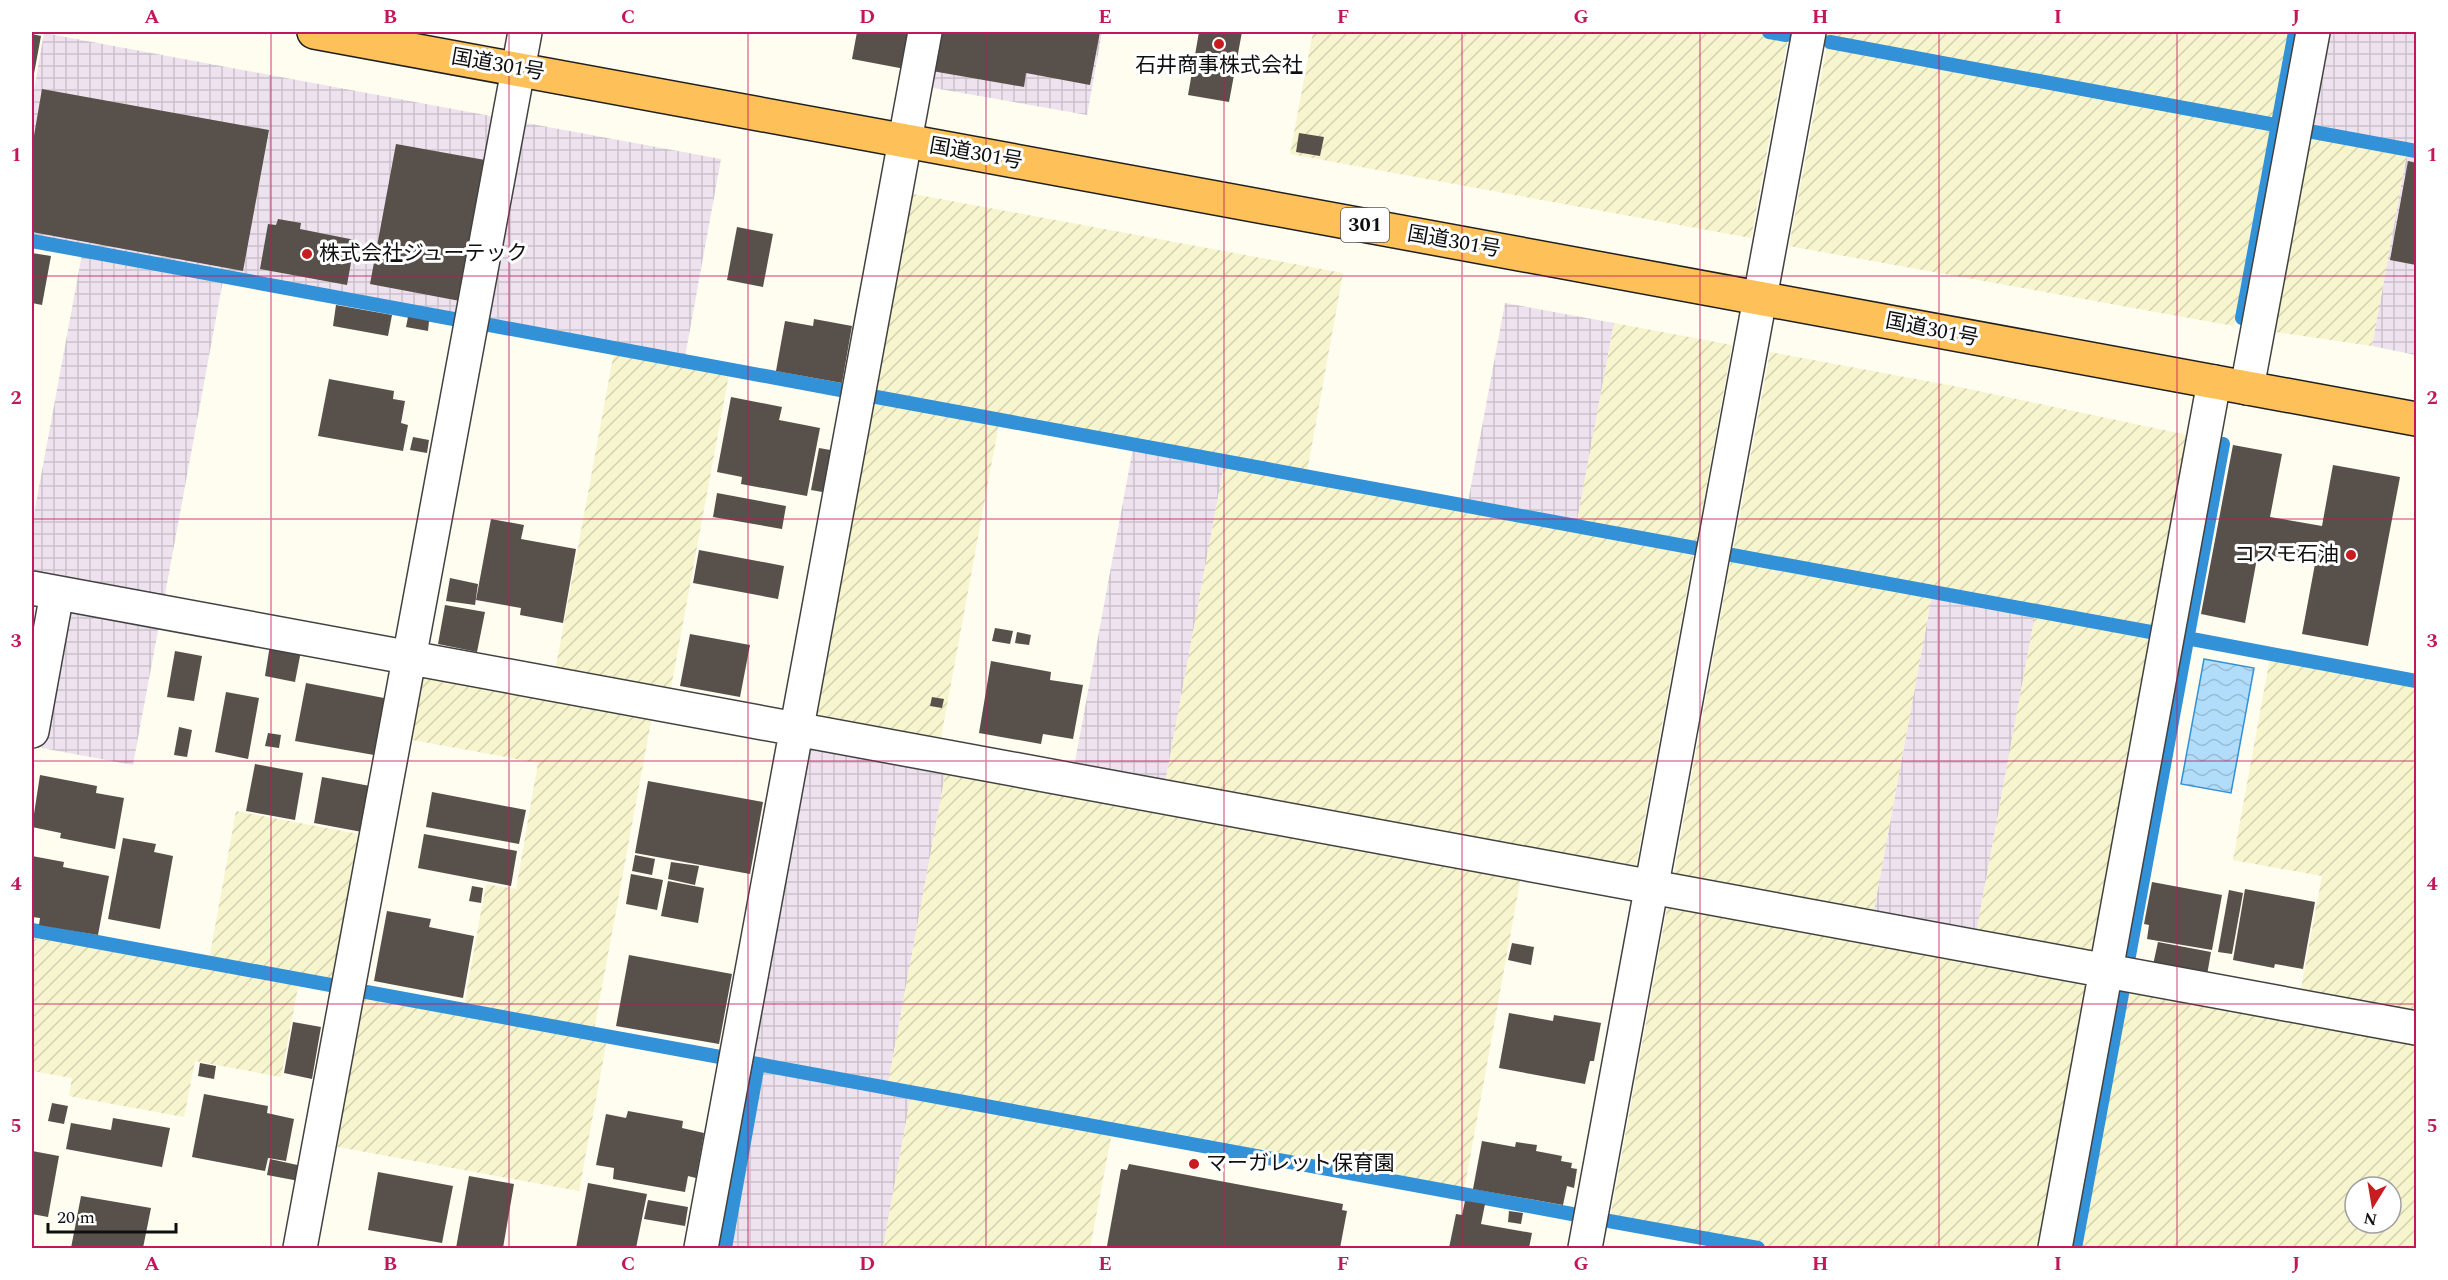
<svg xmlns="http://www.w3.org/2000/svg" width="2448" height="1280" viewBox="0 0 2448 1280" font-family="Spectral,'Noto Sans JP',serif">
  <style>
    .industrial { fill: url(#industrial-grid) }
    .farmland { fill: url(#farmland-furrows); fill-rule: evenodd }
    .water { fill: url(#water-waves); stroke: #3291d7; stroke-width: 1.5 }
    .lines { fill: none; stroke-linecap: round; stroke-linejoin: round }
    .stream { stroke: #3291d7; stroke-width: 14 }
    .building { fill: #58504a }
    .minor-casing { stroke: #424242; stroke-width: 36 }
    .trunk-casing { stroke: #202020; stroke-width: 36 }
    .minor { stroke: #fff; stroke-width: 33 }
    .trunk { stroke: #fec058; stroke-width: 33 }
    .grid { fill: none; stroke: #c2185b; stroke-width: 1.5; stroke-opacity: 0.55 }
    .poi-dot { fill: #c91c20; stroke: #fff; stroke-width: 2 }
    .labels { text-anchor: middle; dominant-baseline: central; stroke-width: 6; stroke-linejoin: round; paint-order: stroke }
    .shield { fill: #fff; stroke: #575757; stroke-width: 1.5 }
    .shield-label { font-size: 20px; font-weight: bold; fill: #0f0f0f }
    .street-label { font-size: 21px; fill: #0f0f0f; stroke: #fff }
    .poi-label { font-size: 21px; fill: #0f0f0f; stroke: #fff; text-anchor: start }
    .neatline { fill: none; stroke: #c2185b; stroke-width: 2 }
    .grid-label { font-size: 20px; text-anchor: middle; font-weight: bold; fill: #c2185b }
  </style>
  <defs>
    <pattern id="industrial-grid" width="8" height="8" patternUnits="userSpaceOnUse" patternTransform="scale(1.5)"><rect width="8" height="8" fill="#ede2ee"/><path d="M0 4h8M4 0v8" fill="none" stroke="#cac1cb"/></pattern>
    <pattern id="farmland-furrows" width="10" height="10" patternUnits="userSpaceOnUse" patternTransform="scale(1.5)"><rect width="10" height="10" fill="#f7f5ce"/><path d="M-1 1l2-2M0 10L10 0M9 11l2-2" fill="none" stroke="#d3d1b0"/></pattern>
    <pattern id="water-waves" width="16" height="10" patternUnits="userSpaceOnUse" patternTransform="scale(1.5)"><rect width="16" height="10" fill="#b1ddfa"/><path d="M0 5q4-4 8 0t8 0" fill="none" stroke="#97bcd5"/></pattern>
  </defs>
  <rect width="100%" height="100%" fill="#fffcf0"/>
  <path class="industrial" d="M938 32H1102L1087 115 928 87Z
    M2323 32H2416V147L2305 127Z
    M44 33 496 117 459 316 32 237V102Z
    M521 122 721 159 685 357 485 321Z
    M2407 153 2416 154V355L2372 346Z
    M82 254 223 280 164 600 32 576V525Z
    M1505 303 1614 323 1577 522 1468 502Z
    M1133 448 1224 465 1165 784 1074 767Z
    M1932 595 2035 615 1976 934 1873 915Z
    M67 608 159 625 133 765 42 748Z
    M807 744 946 770 888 1084 749 1059Z
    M764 1068 911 1095 883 1248H731Z"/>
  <path class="farmland" d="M1313 32H1753L1788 38 1751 238 1290 154Z
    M1828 32H2289L2272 121 1827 39Z
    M1827 45 2271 127 2234 326 1789 246Z
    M2304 133 2407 153 2372 346 2268 331Z
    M908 193 1343 273 1307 472 872 392Z
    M1614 323 1732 345 1696 544 1577 522Z
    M614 352 729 374 670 693 555 672Z
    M1770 352 1959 387 2192 436 2156 629 1733 551Z
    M870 400 999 423 940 743 811 719Z
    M1224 465 1694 552 1635 871 1165 784Z
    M1731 559 1932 595 1873 915 1673 878Z
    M2035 615 2155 637 2096 956 1976 934Z
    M2270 658 2416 685V1015L2300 994 2322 876 2233 860Z
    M420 673 652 716 594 1030 464 1006 486 884 516 889 538 763 407 739Z
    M946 770 1521 876 1464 1191 888 1084Z
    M236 811 364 835 337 983 209 960Z
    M1668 903 2091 981 2042 1248H1778L1610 1218Z
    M32 933 299 982 281 1077 195 1061 184 1117 69 1096 72 1078 32 1071Z
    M2129 988 2416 1041V1248H2081ZM2355 1187H2391V1223H2355Z
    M360 993 607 1039 579 1191 333 1146Z
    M911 1095 1112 1132 1090 1248H883Z"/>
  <path class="water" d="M2204 659 2254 668 2231 793 2181 784Z"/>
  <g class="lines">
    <path class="stream" d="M1769 32 1786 35
      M1830 42 2286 127
      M2308 131 2416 151
      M32 241 459 320
      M2242 318 2295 32
      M484 324 846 391
      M871 396 1695 548
      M1732 555 2156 633
      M2181 637 2416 681
      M32 930 336 986
      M2129 956 2223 444
      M361 991 720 1057
      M752 1063 1572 1214
      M1609 1221 1758 1248
      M725 1248 758 1064
      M2075 1248 2122 994"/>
  </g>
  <path class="building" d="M857 32H912L905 69 852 59Z
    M940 32H1100L1090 85 1026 73 1024 87 932 71Z
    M1199 32H1242L1229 102 1188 95Z
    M32 34 41 36 33 79H32Z
    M42 89 269 130 243 271 32 232V147Z
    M1299 133 1324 137 1320 156 1296 152Z
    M396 144 485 160 460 301 370 284Z
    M2408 161 2416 163V265L2390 260Z
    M278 219 301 223 300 229 355 240 347 285 260 269 268 224 276 225Z
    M737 227 773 234 763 287 727 280Z
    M32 253 51 256 42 305 32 303Z
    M336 305 392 315 388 336 333 326Z
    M408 317 429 321 428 331 406 327Z
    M814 319 852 326 842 383 776 371 785 321 813 326Z
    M329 379 394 391 393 399 405 401 401 423 408 425 403 451 318 436Z
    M731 397 782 407 779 420 820 428 807 496 741 484 742 477 717 472Z
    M413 437 429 440 427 453 410 450Z
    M2233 445 2282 454 2270 517 2322 526 2333 465 2400 477 2368 646 2302 634 2315 564 2258 553 2245 623 2201 614Z
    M819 448 836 451 828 493 811 490Z
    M717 493 786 506 782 529 713 517Z
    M491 519 524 525 521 539 576 549 563 623 520 615 521 608 476 600Z
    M699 550 784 566 778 599 693 583Z
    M450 578 478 584 475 605 446 601Z
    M445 605 485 612 477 652 438 644Z
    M995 628 1013 631 1010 644 992 641Z
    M1017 632 1031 635 1029 645 1015 643Z
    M690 634 750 645 740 697 680 686Z
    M270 645 301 651 295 682 265 676Z
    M175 651 202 656 194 701 167 697Z
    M991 661 1051 672 1050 680 1083 685 1073 739 1043 734 1041 744 979 733Z
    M306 683 384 698 374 755 295 741Z
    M226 692 259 698 248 759 215 752Z
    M932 697 944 699 942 708 930 706Z
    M179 727 192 730 187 757 174 755Z
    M268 733 281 735 279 748 265 746Z
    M255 764 303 773 295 820 246 811Z
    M40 775 97 786 96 793 124 798 115 849 60 838 61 833 32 827Z
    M322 777 370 786 362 832 314 823Z
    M648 781 763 802 750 874 635 853Z
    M432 792 526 810 519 844 426 827Z
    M424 834 517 851 511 886 418 868Z
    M123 838 156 844 154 852 173 856 160 929 108 919Z
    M635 855 655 859 652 875 632 871Z
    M32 856 64 862 63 867 109 876 98 935 39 925 40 918 32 917Z
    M671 862 699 866 695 885 668 879Z
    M631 874 663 880 657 910 626 904Z
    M668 881 704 888 698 923 661 916Z
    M2152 882 2222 895 2212 950 2147 939 2149 925 2144 924Z
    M472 886 483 888 481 903 469 901Z
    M2245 889 2315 902 2303 969 2275 964 2274 968 2233 960Z
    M2229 890 2243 893 2232 954 2218 952Z
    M387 911 431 919 429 927 474 936 463 998 374 981Z
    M2158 942 2211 952 2207 975 2153 965Z
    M1512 943 1534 947 1531 965 1508 960Z
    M629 955 732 974 719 1044 616 1026Z
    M1509 1013 1553 1021 1554 1015 1601 1023 1594 1061H1590L1585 1084 1499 1068Z
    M293 1022 321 1027 312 1079 284 1073Z
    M200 1063 216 1066 214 1079 198 1076Z
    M204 1094 268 1106 267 1113 294 1119 286 1161 268 1158 265 1171 192 1157Z
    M52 1103 68 1106 64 1124 48 1121Z
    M628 1111 683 1121 682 1128 704 1133 696 1178 688 1176 685 1192 613 1179 614 1168 596 1165 606 1114 626 1118Z
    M113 1118 170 1128 162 1167 66 1149 71 1123 111 1130Z
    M1482 1141 1515 1147 1516 1142 1537 1145 1536 1151 1562 1156 1561 1161 1572 1163 1571 1168 1577 1169 1574 1188 1567 1186 1563 1205 1473 1189Z
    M32 1151 59 1156 48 1217 32 1214Z
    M270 1159 302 1166 299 1181 267 1175Z
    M1129 1164 1343 1204 1342 1210 1347 1211 1340 1248H1119L1107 1246 1121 1169 1127 1170Z
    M378 1172 453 1186 442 1243 368 1230Z
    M469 1176 514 1184 503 1248H456Z
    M588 1183 647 1194 636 1248H576Z
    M81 1196 151 1208 143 1248H71Z
    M648 1200 688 1207 685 1226 644 1219Z
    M1465 1201 1485 1204 1481 1224 1532 1233 1529 1248H1449L1456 1214 1462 1215Z
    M1509 1211 1523 1213 1521 1224 1508 1222Z"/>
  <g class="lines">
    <defs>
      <path id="minor" d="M2247 388 2313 32
        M32 588 2416 1028
        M32 731 57 593
        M300 1248 525 32
        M701 1248 925 32
        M1585 1248 1809 32
        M2055 1248 2214 382"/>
      <path id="trunk" d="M314 32 2416 419"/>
    </defs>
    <use href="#minor" class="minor-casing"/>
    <use href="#trunk" class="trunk-casing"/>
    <use href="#minor" class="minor"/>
    <use href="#trunk" class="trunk"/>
  </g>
  <path class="grid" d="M271 32V1248M509 32V1248M748 32V1248M986 32V1248M1224 32V1248M1462 32V1248M1700 32V1248M1939 32V1248M2177 32V1248M32 276H2416M32 519H2416M32 761H2416M32 1004H2416"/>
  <g class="poi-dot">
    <circle cx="1219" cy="44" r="6"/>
    <circle cx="307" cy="254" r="6"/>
    <circle cx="2351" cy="555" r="6"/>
    <circle cx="1194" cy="1164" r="6"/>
  </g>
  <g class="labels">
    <rect class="shield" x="1341" y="208" width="48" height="34" rx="4.5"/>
    <g class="shield-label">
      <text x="1365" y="225">301</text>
    </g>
    <g class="street-label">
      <text transform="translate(498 65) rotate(10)">国道301号</text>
      <text transform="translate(976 154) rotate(10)">国道301号</text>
      <text transform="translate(1454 242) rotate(10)">国道301号</text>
      <text transform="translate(1932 330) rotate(11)">国道301号</text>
    </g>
    <g class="poi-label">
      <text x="1219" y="66" text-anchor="middle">石井商事株式会社</text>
      <text x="319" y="254">株式会社ジューテック</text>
      <text x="2339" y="555" text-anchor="end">コスモ石油</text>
      <text x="1206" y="1164">マーガレット保育園</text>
    </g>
  </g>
  <rect width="2448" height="1280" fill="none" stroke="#ffffff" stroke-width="66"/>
  <g transform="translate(2373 1205) rotate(191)"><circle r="28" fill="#ffffff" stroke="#9f9f9f" stroke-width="1.5"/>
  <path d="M0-4.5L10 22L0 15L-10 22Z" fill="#c91c20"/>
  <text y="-9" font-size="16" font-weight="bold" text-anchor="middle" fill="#0f0f0f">N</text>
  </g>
  <path d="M48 1223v9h128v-9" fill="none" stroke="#0f0f0f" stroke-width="3"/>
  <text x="57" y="1223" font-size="18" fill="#0f0f0f" stroke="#ffffff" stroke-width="4.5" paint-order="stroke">20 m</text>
  <rect x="33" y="33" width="2382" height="1214" class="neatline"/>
  <g class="grid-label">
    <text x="152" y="23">A</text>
    <text x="390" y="23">B</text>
    <text x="628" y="23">C</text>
    <text x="867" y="23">D</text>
    <text x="1105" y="23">E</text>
    <text x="1343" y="23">F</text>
    <text x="1581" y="23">G</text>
    <text x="1820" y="23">H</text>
    <text x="2058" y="23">I</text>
    <text x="2296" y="23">J</text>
    <text x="16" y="161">1</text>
    <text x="2432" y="161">1</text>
    <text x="16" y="404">2</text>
    <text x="2432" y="404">2</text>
    <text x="16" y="647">3</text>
    <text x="2432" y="647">3</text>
    <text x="16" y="890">4</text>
    <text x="2432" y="890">4</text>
    <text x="16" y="1132">5</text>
    <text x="2432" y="1132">5</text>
    <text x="152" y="1270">A</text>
    <text x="390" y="1270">B</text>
    <text x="628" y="1270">C</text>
    <text x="867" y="1270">D</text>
    <text x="1105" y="1270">E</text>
    <text x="1343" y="1270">F</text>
    <text x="1581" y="1270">G</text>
    <text x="1820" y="1270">H</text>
    <text x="2058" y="1270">I</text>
    <text x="2296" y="1270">J</text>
  </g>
</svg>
